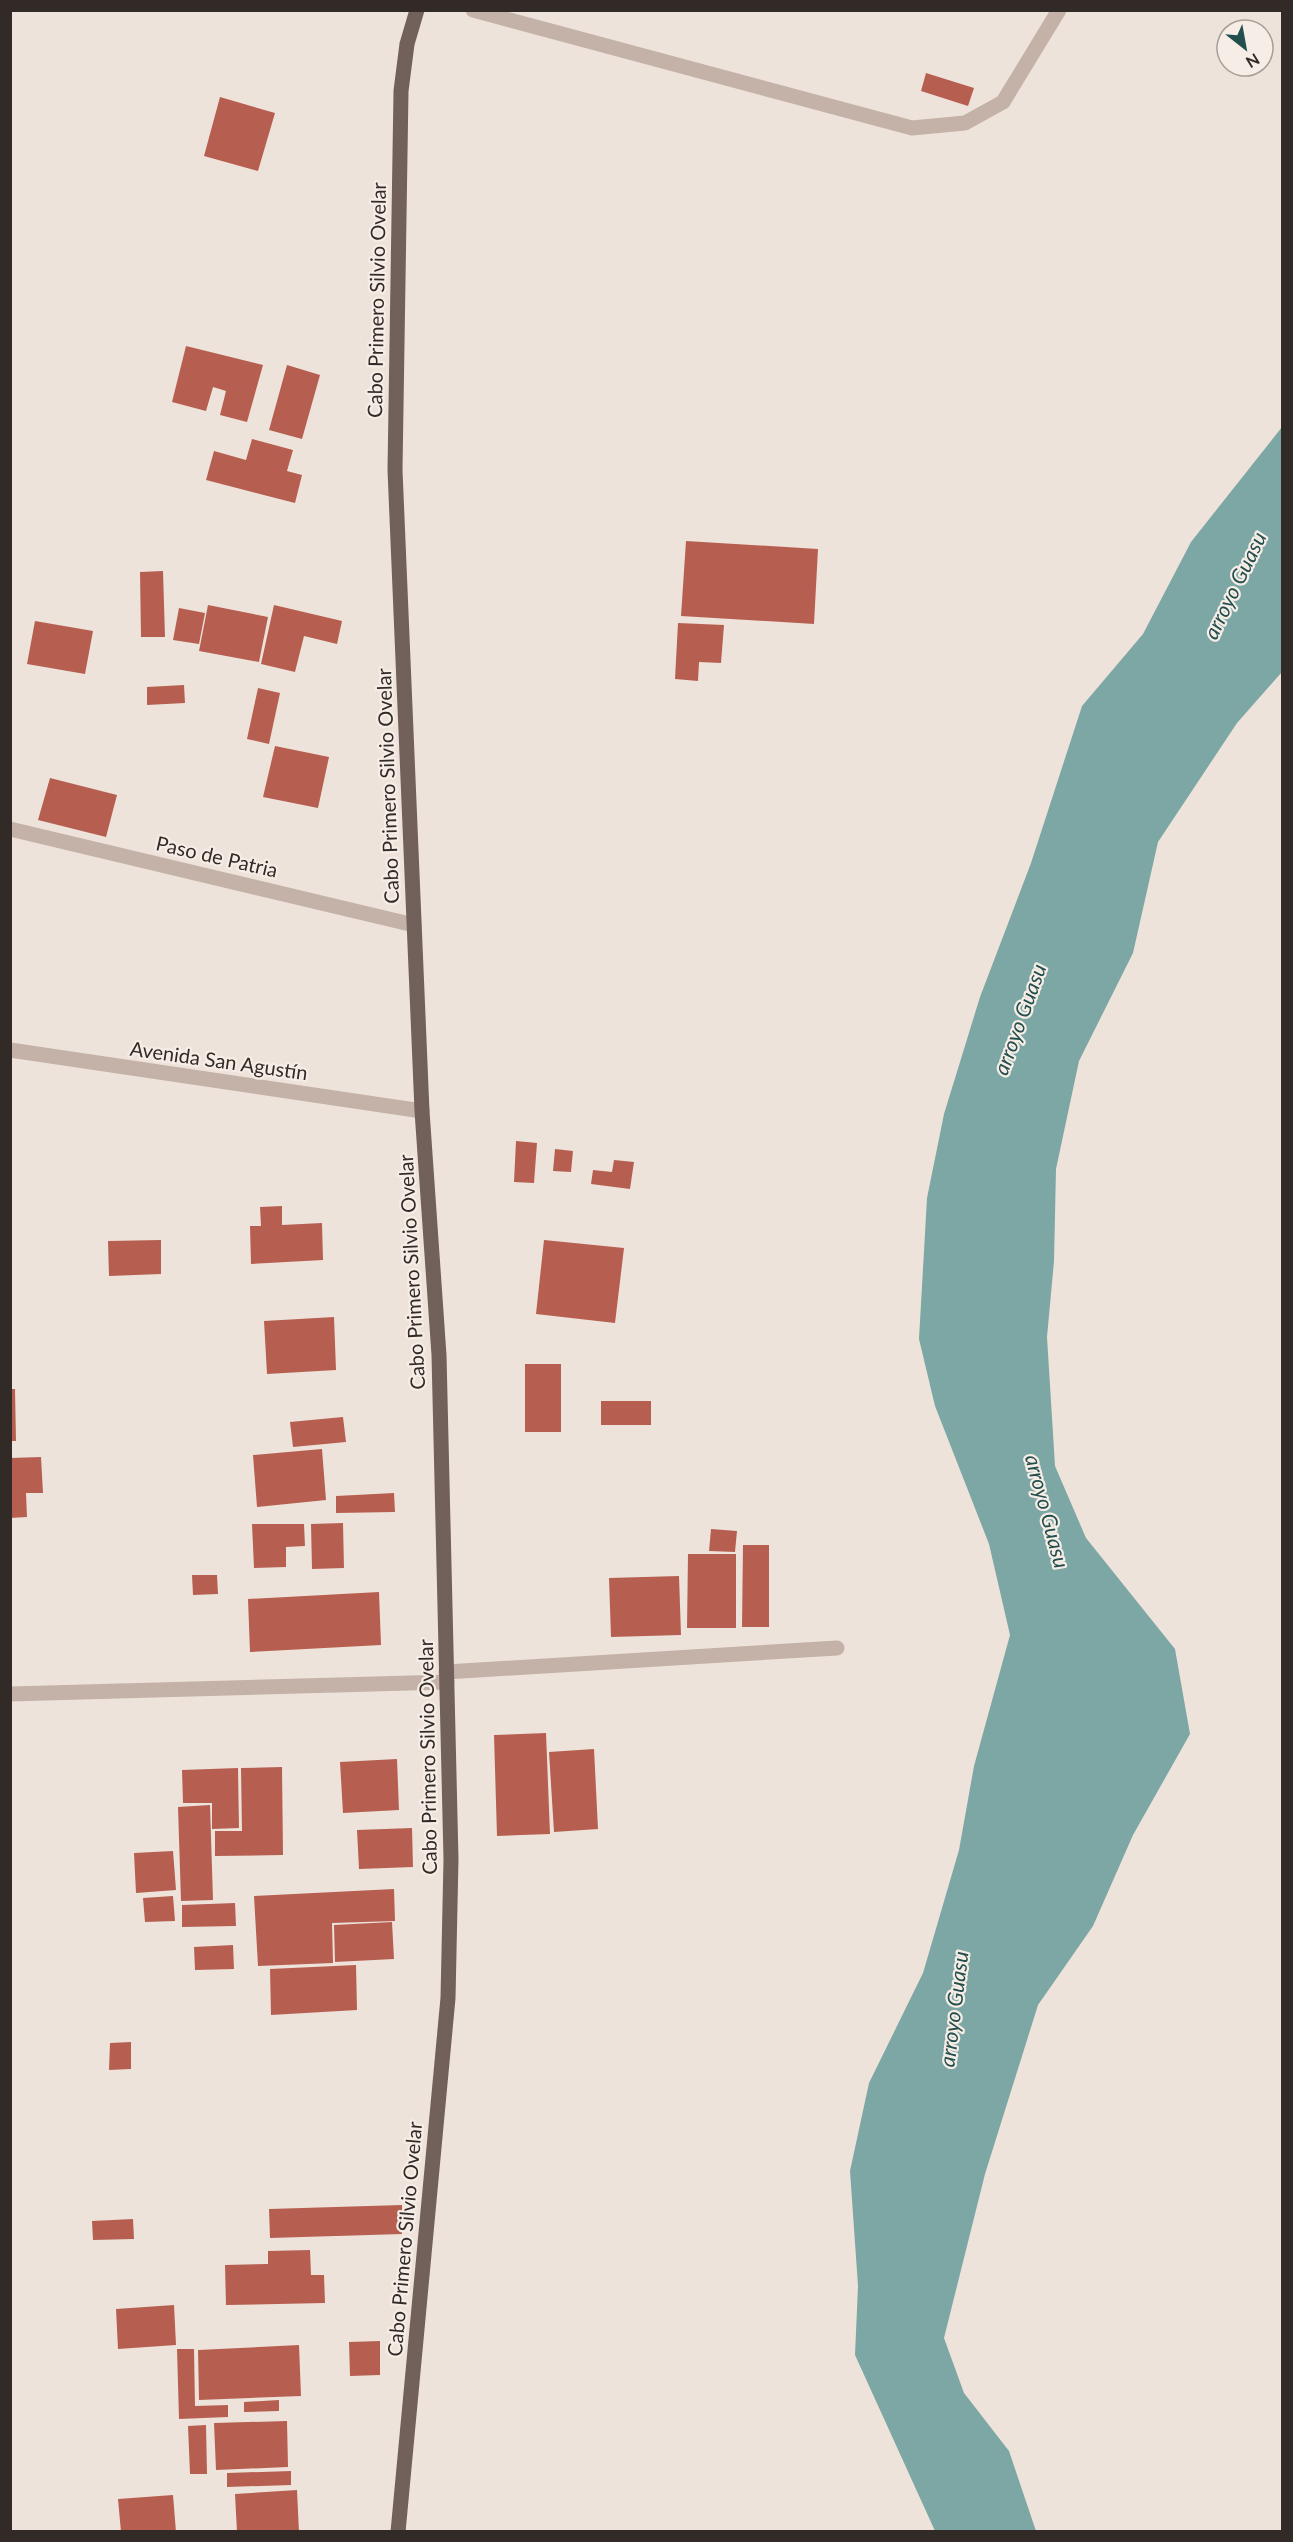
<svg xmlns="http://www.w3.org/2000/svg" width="1293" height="2542" viewBox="0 0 1293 2542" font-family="Lato,sans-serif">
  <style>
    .water { fill: #7da7a5 }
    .building { fill: #b65f50 }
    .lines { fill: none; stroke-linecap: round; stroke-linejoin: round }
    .minor { stroke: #c4b2a8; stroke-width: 15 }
    .major { stroke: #72605a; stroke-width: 15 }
    .labels { text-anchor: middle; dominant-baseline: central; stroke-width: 4.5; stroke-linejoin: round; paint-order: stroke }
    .street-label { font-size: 20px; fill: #322a27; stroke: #f6ede6 }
    .water-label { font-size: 21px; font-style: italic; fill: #224e4d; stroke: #f6ede6 }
  </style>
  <rect width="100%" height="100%" fill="#eee3da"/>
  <path class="water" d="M1282 427V672L1237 723 1158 842 1133 953 1079 1061 1056 1169 1054 1261 1047 1337 1055 1466 1086 1538 1175 1649 1190 1734 1133 1835 1093 1926 1038 2005 985 2174 944 2338 964 2393 1009 2451 1036 2531H935L855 2355 858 2286 850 2171 869 2083 923 1973 959 1850 974 1766 1010 1635 989 1544 935 1406 919 1339 927 1198 944 1114 980 997 1031 863 1082 706 1143 634 1191 542Z"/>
  <path class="building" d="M926 73 974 88 968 106 921 91Z
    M220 97 275 113 258 171 204 156Z
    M186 346 263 365 247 422 220 415 226 391 213 387 206 411 172 402Z
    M287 365 320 375 302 439 269 430Z
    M252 439 293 450 287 471 302 475 295 503 206 480 214 451 246 460Z
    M686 541 818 549 814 624 681 616Z
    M163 571 165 637H141L140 572Z
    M208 605 268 617 259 662 199 651Z
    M274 605 342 621 337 644 304 636 295 672 261 664Z
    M179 608 205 613 199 644 173 640Z
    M35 621 93 631 85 674 27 664Z
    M678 623 724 625 721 663 699 662 698 681 675 679Z
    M184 685 185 703 147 705V687Z
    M258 688 280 693 269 744 247 739Z
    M275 746 329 757 318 808 263 797Z
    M50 778 117 795 106 837 38 820Z
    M516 1141 537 1143 534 1183 514 1182Z
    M555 1149 573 1151 571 1172 553 1171Z
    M614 1160 634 1162 630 1189 591 1184 593 1170 612 1172Z
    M282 1206V1225L322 1223 323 1260 251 1264 250 1226H261L260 1207Z
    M161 1240V1274L109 1276 108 1241Z
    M544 1240 624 1248 615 1323 536 1314Z
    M334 1317 336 1370 267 1374 264 1321Z
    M525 1364H561V1432H525Z
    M10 1389H15L16 1441H10Z
    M601 1401H651V1425H601Z
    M343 1417 346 1442 293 1447 290 1422Z
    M322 1449 326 1500 257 1507 253 1455Z
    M41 1457 43 1493H26L27 1517 10 1518V1458Z
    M394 1493 395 1512 336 1513V1496Z
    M343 1523 344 1568 312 1569 311 1524Z
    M252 1524H304L305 1546 286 1547V1567L254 1568Z
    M711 1529 737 1531 735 1552 709 1551Z
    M743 1545H769V1627H742Z
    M688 1554H736V1628H687Z
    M192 1575H217L218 1594 193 1595Z
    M679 1576 681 1635 611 1637 609 1578Z
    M379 1592 381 1645 250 1652 248 1599Z
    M546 1733 550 1834 497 1836 494 1735Z
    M594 1749 598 1829 554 1832 549 1752Z
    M397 1759 399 1810 343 1813 340 1762Z
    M282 1767 283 1855 215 1856V1831H242L241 1768Z
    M238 1768 239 1828 212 1829V1803H183L182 1770Z
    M210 1805 213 1900 181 1901 178 1807Z
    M412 1828 413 1867 359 1869 357 1830Z
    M173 1851 176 1890 136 1893 134 1853Z
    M394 1889 395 1921 332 1923 333 1963 258 1966 254 1896Z
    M173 1896 175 1921 145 1922 143 1898Z
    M235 1903 236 1926 182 1927V1905Z
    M392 1922 394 1959 335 1962 334 1925Z
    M233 1945 234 1969 195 1970 194 1947Z
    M356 1965 357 2010 271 2015 270 1969Z
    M131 2042V2069L109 2070 110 2043Z
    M402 2205V2234L270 2238 269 2209Z
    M133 2219 134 2239 93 2240 92 2221Z
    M310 2250 311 2275H324L325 2303 226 2305 225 2265 268 2264V2251Z
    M174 2305 176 2345 118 2349 116 2309Z
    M380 2341V2375L350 2376 349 2342Z
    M299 2345 301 2396 199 2400 198 2350Z
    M177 2349H194L195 2406 228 2405V2417L179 2419Z
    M279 2400V2411L244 2412V2402Z
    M287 2421 288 2467 216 2470 214 2423Z
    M206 2425 207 2474H190L188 2426Z
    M291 2471V2485L227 2487V2473Z
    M297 2490 299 2532H237L235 2494Z
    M173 2495 176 2532H121L118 2499Z"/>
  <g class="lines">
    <path class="minor" d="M473 10 912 128 965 123 1003 102 1059 10
      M10 829 414 925
      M10 1050 422 1111
      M446 1672 837 1648
      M10 1694 447 1682"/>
    <path class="major" d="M398 2532 448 1998 451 1859 439 1355 422 1111 395 470 401 91 407 44 417 10"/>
  </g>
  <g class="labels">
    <g class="street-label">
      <text transform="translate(376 300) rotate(-89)">Cabo Primero Silvio Ovelar</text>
      <text transform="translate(387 786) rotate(-92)">Cabo Primero Silvio Ovelar</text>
      <text transform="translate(217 856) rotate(13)">Paso de Patria</text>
      <text transform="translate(219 1060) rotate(8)">Avenida San Agustín</text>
      <text transform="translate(411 1272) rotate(-93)">Cabo Primero Silvio Ovelar</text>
      <text transform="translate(427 1757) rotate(-91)">Cabo Primero Silvio Ovelar</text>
      <text transform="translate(404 2239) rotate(-85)">Cabo Primero Silvio Ovelar</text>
    </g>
    <g class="water-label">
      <text transform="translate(1234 585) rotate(-64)">arroyo Guasu</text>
      <text transform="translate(1019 1019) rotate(-70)">arroyo Guasu</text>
      <text transform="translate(1048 1511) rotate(75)">arroyo Guasu</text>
      <text transform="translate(953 2009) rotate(-83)">arroyo Guasu</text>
    </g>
  </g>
  <rect width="1293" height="2542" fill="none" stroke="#322a27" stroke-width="24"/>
  <g transform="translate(1245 48) rotate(149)"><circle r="28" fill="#f6ede6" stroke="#a89f9a" stroke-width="1.5"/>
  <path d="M0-4.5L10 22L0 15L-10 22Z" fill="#224e4d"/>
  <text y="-9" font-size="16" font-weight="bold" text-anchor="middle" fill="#322a27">N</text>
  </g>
</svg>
